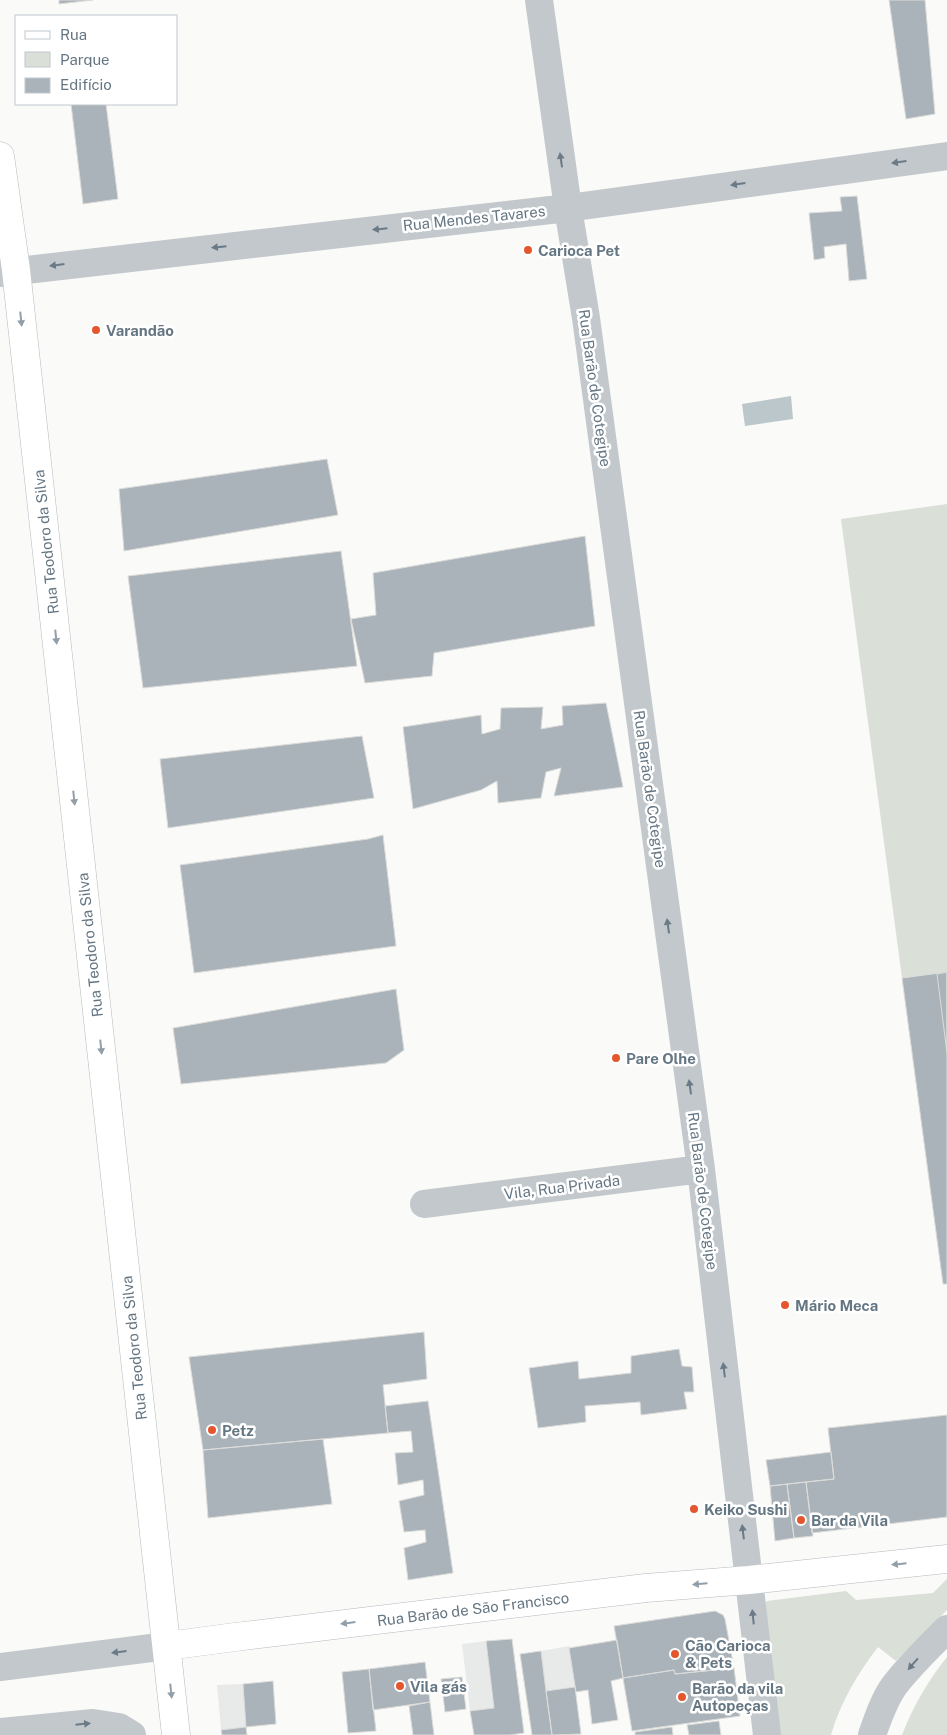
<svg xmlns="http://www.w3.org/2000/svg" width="947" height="1735" viewBox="0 0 947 1735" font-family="'Public Sans',sans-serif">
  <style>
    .built { fill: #e8e9e9 }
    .green { fill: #dadfd7 }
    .water { fill: #bbc7cb }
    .building { fill: #aab3b9; stroke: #dcdcda }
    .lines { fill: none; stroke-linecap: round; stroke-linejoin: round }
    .major-casing { stroke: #b5babe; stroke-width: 29 }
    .minor { stroke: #c3c8cc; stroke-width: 28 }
    .major { stroke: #fff; stroke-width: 28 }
    .oneway { fill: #6a7a87 }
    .oneway2 { fill: #939fa8 }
    .poi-dot { fill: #e4572e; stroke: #fff; stroke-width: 2 }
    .labels { text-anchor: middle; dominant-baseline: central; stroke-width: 5; stroke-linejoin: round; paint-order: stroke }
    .street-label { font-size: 15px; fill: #657683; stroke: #fff }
    .poi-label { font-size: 15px; font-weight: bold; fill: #657683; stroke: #fff; text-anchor: start }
  </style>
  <rect width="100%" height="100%" fill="#fafaf8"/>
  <path class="built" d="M486 1641 494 1708 470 1711 462 1644Z
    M569 1646 575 1687 546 1691 541 1651Z
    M243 1684 246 1727 221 1730 217 1685Z"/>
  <path class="green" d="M947 504V972L902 978 841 519Z
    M947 1579V1610L896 1661 878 1647C858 1673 840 1703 831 1735H775L759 1611 767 1601 846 1591 856 1600 933 1593Z
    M947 1657V1735H902C913 1706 928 1681 947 1657Z"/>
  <path class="water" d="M791 396 793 419 745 426 742 404Z"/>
  <path class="building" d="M59 0H93L59 4Z
    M889 0H925L935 114 906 119Z
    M71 104H106L118 199 83 204Z
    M857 196 867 279 849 281 846 244 824 247 825 258 814 260 809 213 842 211 840 197Z
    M327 459 338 515 124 551 119 489Z
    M585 536 595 626 434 653 432 676 365 683 351 619 376 615 373 573Z
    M341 551 357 666 143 688 128 576Z
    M606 703 623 787 554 796 561 768 546 772 541 798 498 803 497 781 481 790 413 809 403 727 481 715 482 734 500 729 501 708 543 707 541 729 563 725 562 706Z
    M362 736 374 798 168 828 160 759Z
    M383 835 396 946 194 973 180 865 368 839Z
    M947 972V1284H943L902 978Z
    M947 972V1053L937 974Z
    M396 989 404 1050 386 1063 181 1084 173 1028Z
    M424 1332 427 1379 383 1385 388 1433 203 1450 189 1357Z
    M679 1349 682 1366 692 1367 694 1392H684L687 1409 641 1415 640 1402 585 1406 586 1422 538 1428 529 1368 578 1361 579 1379 631 1373V1356Z
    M428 1401 453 1573 408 1580 404 1548 426 1542 425 1530 404 1532 399 1501 424 1495 423 1480 398 1485 395 1453 413 1452 411 1431 388 1433 385 1406Z
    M947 1415V1517L812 1533 806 1482 834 1479 828 1428Z
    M323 1439 332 1504 208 1518 203 1450Z
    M831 1452 834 1479 770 1486 766 1460Z
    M806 1482 813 1536 794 1538 787 1484Z
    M787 1484 794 1538 775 1541 770 1486Z
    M715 1611 723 1615 725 1619 734 1668 675 1674 674 1670 623 1678 614 1626Z
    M512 1639 524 1733 510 1735H474L470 1711 494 1708 486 1641Z
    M617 1640 623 1678 611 1681 618 1720 592 1724 588 1690 576 1692 569 1648Z
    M541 1651 546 1691 552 1735H532L520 1654Z
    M425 1662 430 1702 373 1710 369 1669Z
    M734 1668 740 1716 632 1731 623 1678 674 1670 675 1674Z
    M369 1669 376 1731 348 1733 342 1672Z
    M462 1677 466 1709 445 1712 441 1679Z
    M273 1681 276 1724 246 1727 243 1684Z
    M575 1687 581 1734 552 1735 546 1691Z
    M430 1702 434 1735H413L409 1706Z
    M719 1721 721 1735H689L687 1725Z
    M246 1727 247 1735H222L221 1730Z
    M672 1727 673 1735H635V1732Z"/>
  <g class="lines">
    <defs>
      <path id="major" d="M0 156 16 270 176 1735
        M167 1646 235 1637 646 1588 749 1580 947 1559"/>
    </defs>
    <use href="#major" class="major-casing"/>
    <path class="minor" d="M539 0 568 208 586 318 701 1169 767 1735
      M0 273 568 208 947 156
      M424 1204 701 1169
      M0 1667 167 1646
      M0 1732 93 1723 119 1727 132 1735
      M872 1735C878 1718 884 1700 894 1686 910 1665 929 1647 947 1629"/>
    <use href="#major" class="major"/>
  </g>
  <defs><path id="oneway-solid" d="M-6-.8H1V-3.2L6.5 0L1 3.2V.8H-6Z" transform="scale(1.25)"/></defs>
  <g class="oneway">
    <use href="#oneway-solid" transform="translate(561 160) rotate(-98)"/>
    <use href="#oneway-solid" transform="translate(899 162) rotate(172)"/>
    <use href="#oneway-solid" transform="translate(738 184) rotate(172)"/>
    <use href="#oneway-solid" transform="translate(380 229) rotate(174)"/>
    <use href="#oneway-solid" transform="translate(219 247) rotate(174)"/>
    <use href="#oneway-solid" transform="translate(57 265) rotate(173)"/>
    <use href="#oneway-solid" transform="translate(668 926) rotate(-98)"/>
    <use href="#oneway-solid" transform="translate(690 1087) rotate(-98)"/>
    <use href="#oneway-solid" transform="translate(724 1370) rotate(-97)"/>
    <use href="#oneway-solid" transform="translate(743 1532) rotate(-97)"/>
    <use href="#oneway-solid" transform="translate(753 1617) rotate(-96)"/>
    <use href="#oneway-solid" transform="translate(119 1652) rotate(173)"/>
    <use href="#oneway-solid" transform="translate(913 1664) rotate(131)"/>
    <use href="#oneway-solid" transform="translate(83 1724) rotate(-6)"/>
  </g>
  <g class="oneway2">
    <use href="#oneway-solid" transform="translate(21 319) rotate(84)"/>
    <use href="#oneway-solid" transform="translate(56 637) rotate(84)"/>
    <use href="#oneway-solid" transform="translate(74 798) rotate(84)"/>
    <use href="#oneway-solid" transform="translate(101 1047) rotate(84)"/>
    <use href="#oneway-solid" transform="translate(899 1564) rotate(174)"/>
    <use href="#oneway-solid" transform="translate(700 1584) rotate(175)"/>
    <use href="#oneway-solid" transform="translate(348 1623) rotate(173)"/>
    <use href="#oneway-solid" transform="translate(171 1691) rotate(84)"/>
  </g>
  <g class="poi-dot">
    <circle cx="528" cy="250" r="5"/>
    <circle cx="96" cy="330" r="5"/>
    <circle cx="616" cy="1058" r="5"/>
    <circle cx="785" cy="1305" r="5"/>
    <circle cx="212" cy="1430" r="5"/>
    <circle cx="694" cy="1509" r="5"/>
    <circle cx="801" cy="1520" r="5"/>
    <circle cx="675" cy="1654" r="5"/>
    <circle cx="400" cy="1686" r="5"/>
    <circle cx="682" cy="1697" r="5"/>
  </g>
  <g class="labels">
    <g class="street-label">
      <text transform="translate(474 218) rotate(-6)">Rua Mendes Tavares</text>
      <text transform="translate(595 388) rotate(82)">Rua Barão de Cotegipe</text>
      <text transform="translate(46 542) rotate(-96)">Rua Teodoro da Silva</text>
      <text transform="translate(650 789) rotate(82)">Rua Barão de Cotegipe</text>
      <text transform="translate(90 945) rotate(-96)">Rua Teodoro da Silva</text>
      <text transform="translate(562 1187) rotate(-7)">Vila, Rua Privada</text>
      <text transform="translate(703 1191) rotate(83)">Rua Barão de Cotegipe</text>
      <text transform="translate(134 1348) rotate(-96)">Rua Teodoro da Silva</text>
      <text transform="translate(473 1609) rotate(-7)">Rua Barão de São Francisco</text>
    </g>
    <g class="poi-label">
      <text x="538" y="250">Carioca Pet</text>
      <text x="106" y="330">Varandão</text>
      <text x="626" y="1058">Pare Olhe</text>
      <text x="795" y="1305">Mário Meca</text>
      <text x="222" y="1430">Petz</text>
      <text x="704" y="1509">Keiko Sushi</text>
      <text x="811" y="1520">Bar da Vila</text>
      <text x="685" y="1645">Cão Carioca<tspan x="685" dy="17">&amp; Pets</tspan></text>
      <text x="410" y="1686">Vila gás</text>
      <text x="692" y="1688">Barão da vila<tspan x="692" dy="17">Autopeças</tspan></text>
    </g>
  </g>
  <rect x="15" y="15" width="162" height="90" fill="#ffffff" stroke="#c1c8cd"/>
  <rect x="25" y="31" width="25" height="8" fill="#ffffff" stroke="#c1c8cd"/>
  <text x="60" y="40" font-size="15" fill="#657683">Rua</text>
  <rect x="25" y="52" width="25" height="15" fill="#dadfd7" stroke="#c1c8cd"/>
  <text x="60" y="65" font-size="15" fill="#657683">Parque</text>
  <rect x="25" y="78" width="25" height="15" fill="#aab3b9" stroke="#c1c8cd"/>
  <text x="60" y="90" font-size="15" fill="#657683">Edifício</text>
</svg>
